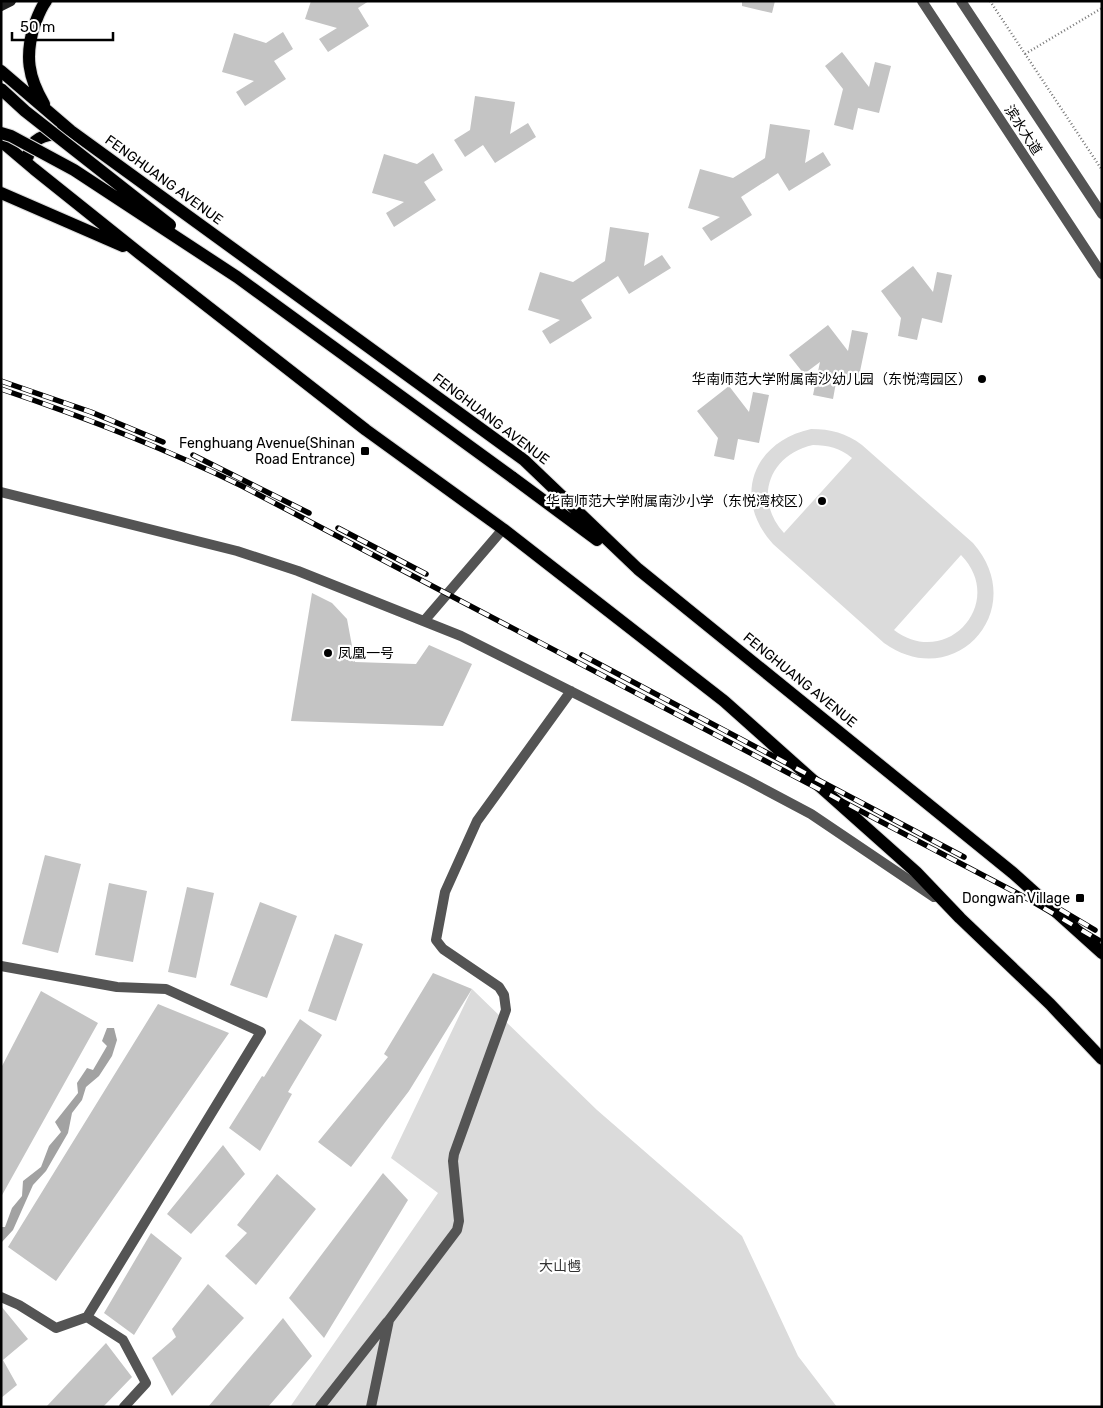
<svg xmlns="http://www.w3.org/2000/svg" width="1103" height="1408" viewBox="0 0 1103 1408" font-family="Rubik,'Noto Sans SC',sans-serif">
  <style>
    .green { fill: #dbdbdb; fill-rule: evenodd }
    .water { fill: #a2a2a2 }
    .building { fill: #c4c4c4 }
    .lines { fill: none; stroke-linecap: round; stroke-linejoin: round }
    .primary-casing { stroke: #dbdbdb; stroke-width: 14 }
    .path { stroke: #767676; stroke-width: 2.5; stroke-dasharray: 1 2.5; stroke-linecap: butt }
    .minor { stroke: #545454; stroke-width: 10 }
    .secondary { stroke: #212121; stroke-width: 10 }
    .primary { stroke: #000; stroke-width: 12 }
    .rail-casing { stroke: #000; stroke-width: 5.5 }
    .rail { stroke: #fff; stroke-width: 4; stroke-dasharray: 11; stroke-linecap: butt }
    .primary-bridge-casing { stroke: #dbdbdb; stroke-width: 14; stroke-linecap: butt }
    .primary-bridge { stroke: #000; stroke-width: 12 }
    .poi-dot { fill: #000; stroke: #fff; stroke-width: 2 }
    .labels { text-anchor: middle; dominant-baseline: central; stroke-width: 4.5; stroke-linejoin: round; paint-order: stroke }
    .street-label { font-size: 14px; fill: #000; stroke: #fff }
    .poi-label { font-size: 14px; fill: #000; stroke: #fff; text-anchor: end }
    .park-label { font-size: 14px; fill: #323232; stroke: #fff }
  </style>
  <rect width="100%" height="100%" fill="#fff"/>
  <path class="green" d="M811 429C831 429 846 433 862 445L973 543C1031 609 955 694 884 643L773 544C732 499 752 442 811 429ZM813 445C828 445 840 448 852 458L784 533C753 499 769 455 813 445ZM961 555C1007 602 947 670 894 630Z
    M472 989 597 1110 742 1236 798 1356 837 1407H290L438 1193 391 1158Z"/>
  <path class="water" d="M107 1028H114L117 1040 112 1056 99 1076 86 1087 82 1100 72 1113 68 1133 46 1171 33 1185 13 1230 1 1243V1227H5L12 1208 22 1196 23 1181 41 1167 49 1146 61 1132 55 1122 78 1093 77 1083 87 1068 93 1070 107 1046 102 1041Z"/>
  <path class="building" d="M311 1H369L358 8 369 26 328 52 319 39 337 28 305 19Z
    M742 1H775L772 13 742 6Z
    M283 32 293 49 274 61 286 79 245 106 236 92 254 81 222 72 234 33 266 43Z
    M842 52 869 87 875 62 891 66 879 113 858 108 853 130 834 125 843 89 825 66Z
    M475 96 515 102 510 134 528 123 536 137 495 163 483 145 465 157 454 140 470 130Z
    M770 124 810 130 805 163 823 152 831 165 789 191 778 173 741 197 752 215 711 241 702 228 720 217 688 208 700 169 733 178 765 158Z
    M433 153 443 170 424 182 436 200 394 227 386 213 404 202 372 193 384 154 417 164Z
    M610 227 649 233 644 266 662 255 671 268 629 294 618 276 581 300 592 318 550 344 542 331 560 320 528 310 540 272 573 282 605 261Z
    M913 266 933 292 937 272 952 275 942 323 922 318 917 340 898 336 901 318 881 291Z
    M828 325 848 351 852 330 868 333 858 381 837 377 833 399 813 395 820 362 804 374 789 355Z
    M729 386 749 412 753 392 769 395 759 443 738 439 734 460 714 456 718 438 697 411Z
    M312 593 332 603 347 619 355 662 416 664 429 645 472 664 443 726 291 721Z
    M45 855 81 864 58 953 22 944Z
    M109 883 147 891 133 962 95 955Z
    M187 887 214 893 196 978 168 972Z
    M260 902 297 916 267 998 230 985Z
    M335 934 363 944 336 1021 308 1011Z
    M433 973 472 989 409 1091 351 1167 318 1142 388 1057 384 1054Z
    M41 991 98 1023 1 1197V1068Z
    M158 1004 229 1033 56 1281 8 1247Z
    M300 1019 322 1035 288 1092 292 1094 260 1151 229 1128 262 1076 264 1077Z
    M223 1145 245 1174 191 1234 167 1214Z
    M383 1173 408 1200 324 1338 289 1298Z
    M277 1174 316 1209 256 1285 225 1256 247 1233 237 1225Z
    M151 1233 182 1258 134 1335 104 1313Z
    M208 1284 244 1318 172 1396 152 1358 176 1337 172 1329Z
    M1 1306 28 1339 3 1360 17 1385 1 1398Z
    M283 1318 312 1356 268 1407H208Z
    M106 1343 132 1377 103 1407H46Z"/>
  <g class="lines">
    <defs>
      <path id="primary" d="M1 71 71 131 524 460 638 569 1013 873 1102 953
        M44 104C28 77 25 56 34 26 38 16 40 9 46 1
        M1 141 34 169 139 253 366 430 503 529 724 701 916 872 960 918 1050 1004 1102 1059
        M28 156C30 138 45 135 61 133
        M1 193 123 246
        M512 477 597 540"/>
    </defs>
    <use href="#primary" class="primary-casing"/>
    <path class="path" d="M990 1 1102 170
      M1025 54 1102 8"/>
    <path class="minor" d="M922 1 1102 274
      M961 1 1102 214
      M1 492 237 551 298 571 461 636 747 780 811 814 934 897
      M424 621 503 529
      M1 966 117 987 166 989 261 1032 87 1317
      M1 1297 19 1305 56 1328 87 1317 123 1340 146 1383 124 1407
      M320 1407 387 1322
      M371 1407 389 1320 457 1230 459 1221 453 1161 454 1154 506 1010 504 995 499 987 443 949 436 940 445 892 477 821 571 691"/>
    <path class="secondary" d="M1 6 11 1"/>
    <use href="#primary" class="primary"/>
    <defs>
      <path id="rail" d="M1 381 91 412 163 442
        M1 389C84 417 164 448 242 486L1030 900 1102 942
        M193 455 309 513
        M338 528 426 574
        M582 655 964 857
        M1041 898 1095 930"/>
    </defs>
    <use href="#rail" class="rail-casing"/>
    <use href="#rail" class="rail"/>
    <defs>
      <path id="primary-bridge" d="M1 89 25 111 170 225
        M1 133 11 136 74 170 237 277 512 477"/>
    </defs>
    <use href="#primary-bridge" class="primary-bridge-casing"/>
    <use href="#primary-bridge" class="primary-bridge"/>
  </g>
  <g class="poi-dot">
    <circle cx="982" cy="379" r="5"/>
    <rect x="360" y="446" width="10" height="10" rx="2.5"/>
    <circle cx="822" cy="501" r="5"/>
    <circle cx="328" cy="653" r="5"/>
    <rect x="1075" y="893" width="10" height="10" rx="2.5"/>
  </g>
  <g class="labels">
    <g class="street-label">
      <text transform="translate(1023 130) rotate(57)">滨水大道</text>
      <text transform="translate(164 180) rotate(36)">FENGHUANG AVENUE</text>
      <text transform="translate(491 419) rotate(37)">FENGHUANG AVENUE</text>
      <text transform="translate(800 680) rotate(39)">FENGHUANG AVENUE</text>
    </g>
    <g class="poi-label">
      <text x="972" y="379">华南师范大学附属南沙幼儿园（东悦湾园区）</text>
      <text x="355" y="443">Fenghuang Avenue(Shinan<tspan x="355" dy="16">Road Entrance)</tspan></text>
      <text x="812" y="501">华南师范大学附属南沙小学（东悦湾校区）</text>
      <text x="338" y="653" text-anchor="start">凤凰一号</text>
      <text x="1070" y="898">Dongwan Village</text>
    </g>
    <g class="park-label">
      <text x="560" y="1266">大山乸</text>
    </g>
  </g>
  <rect width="1103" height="1408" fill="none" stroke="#000000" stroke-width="5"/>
  <path d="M12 32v8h101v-8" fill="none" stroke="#000000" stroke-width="2.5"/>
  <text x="20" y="32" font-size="15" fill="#000000" stroke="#ffffff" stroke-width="4" paint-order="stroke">50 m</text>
</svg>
